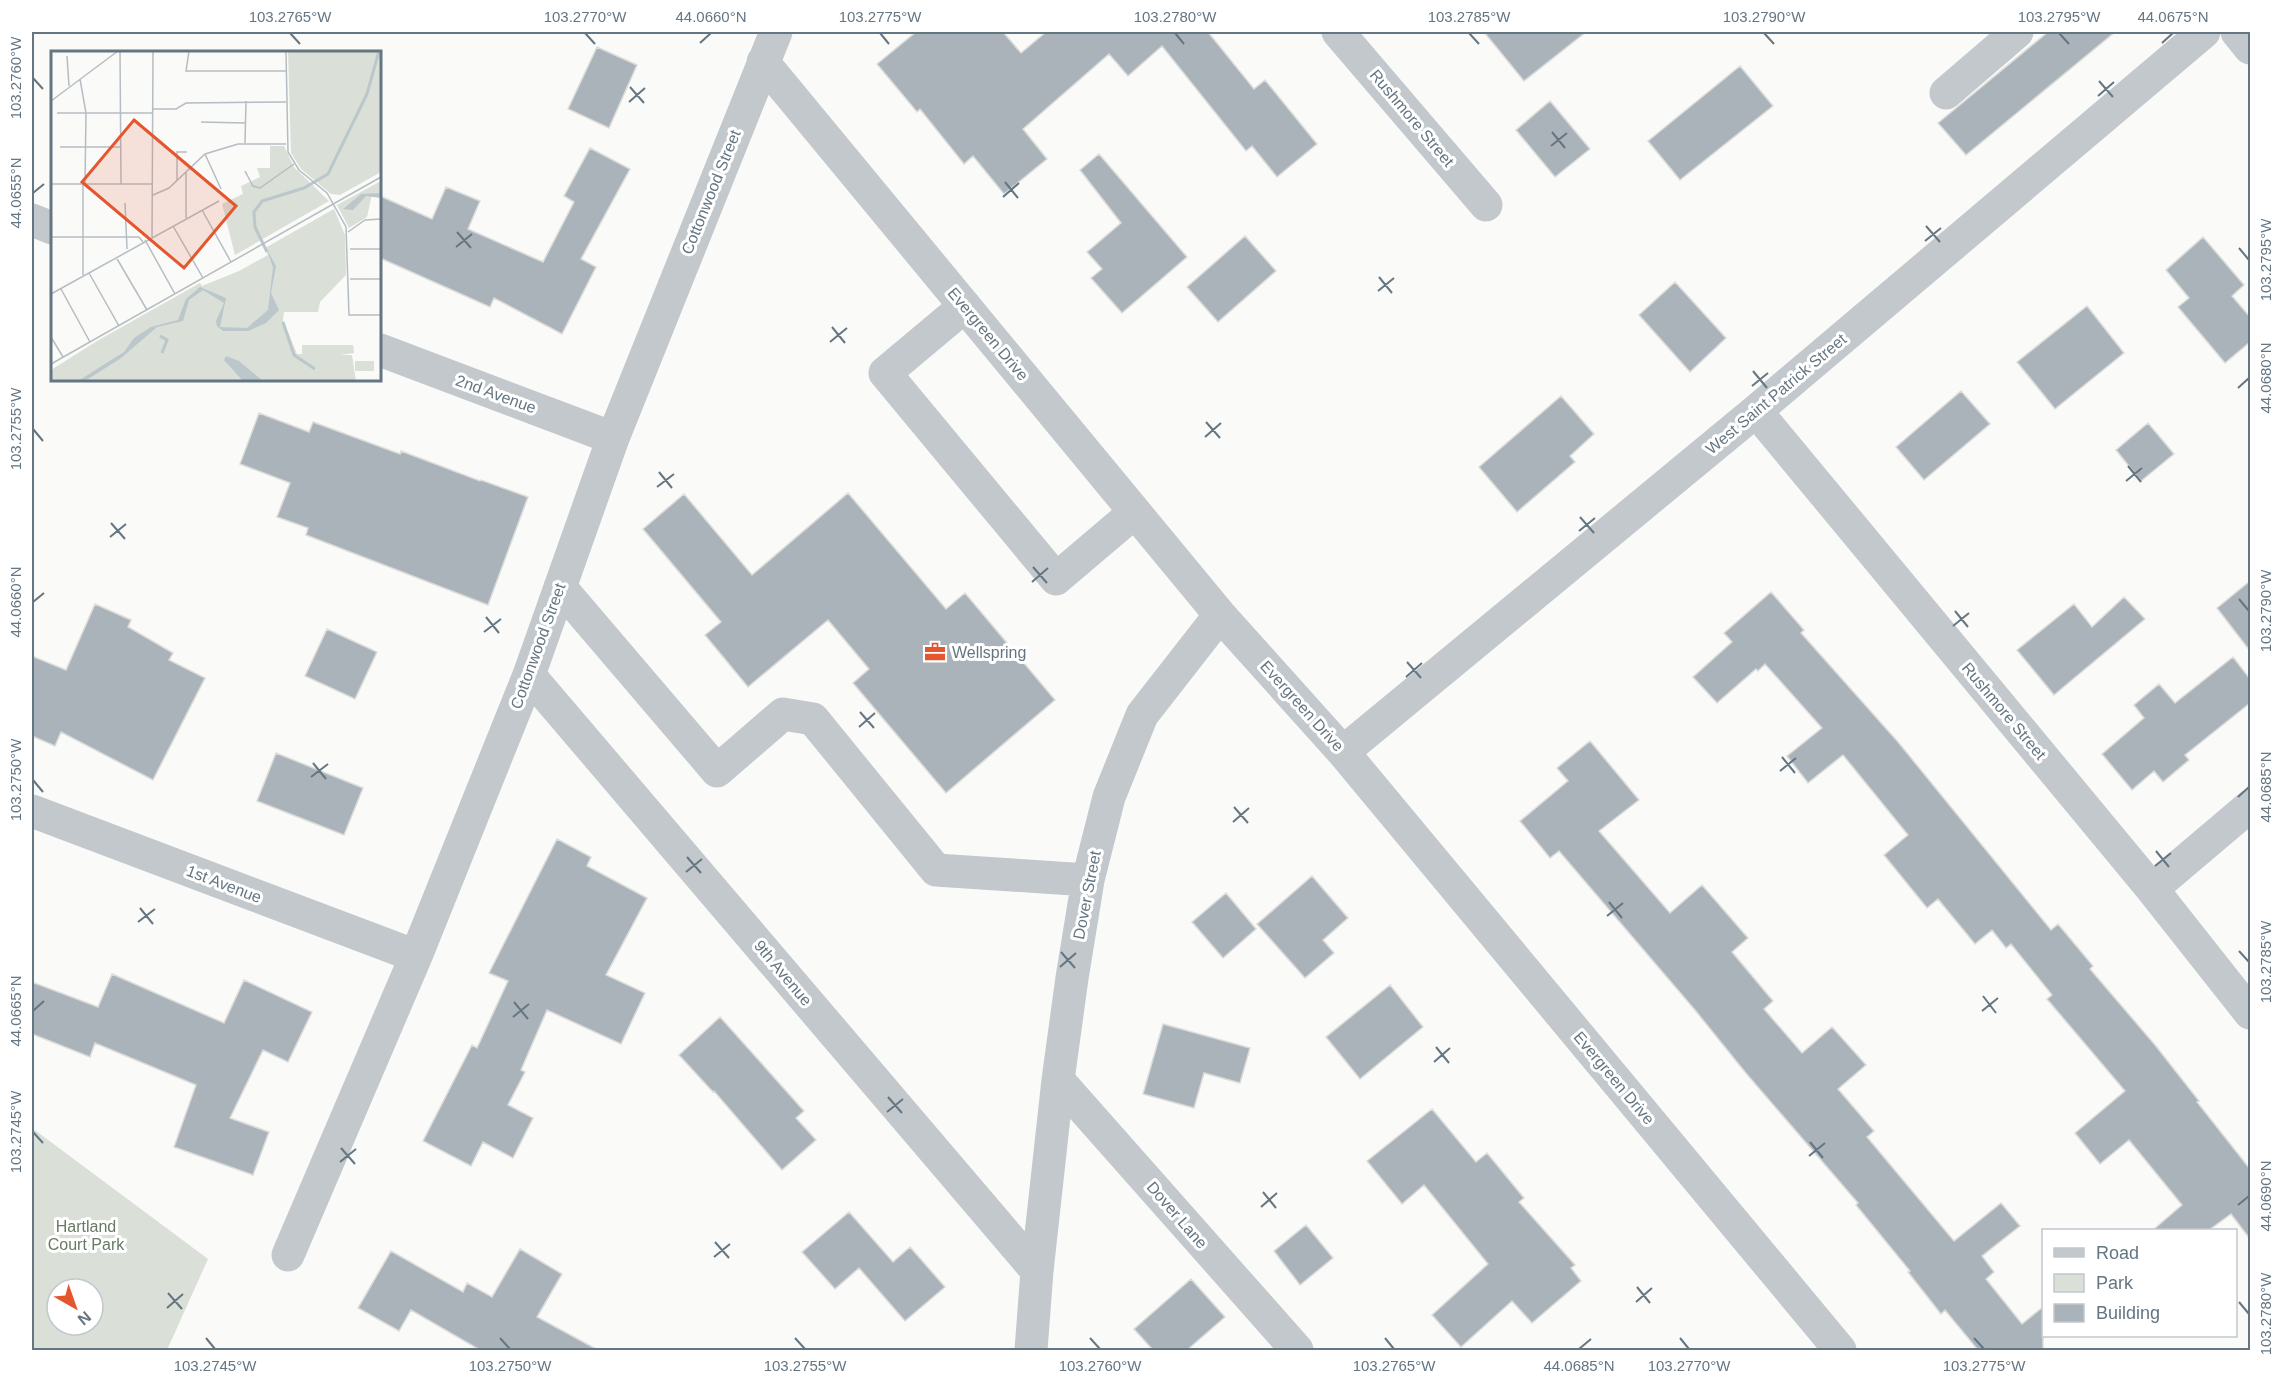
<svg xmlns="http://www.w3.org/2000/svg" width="2282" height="1382" viewBox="0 0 2282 1382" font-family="Arial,sans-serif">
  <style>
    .green { fill: #dadfd7; fill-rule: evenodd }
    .building { fill: #aab3b9; stroke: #dcdcda; stroke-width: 1.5 }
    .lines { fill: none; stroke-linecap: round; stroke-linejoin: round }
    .minor { stroke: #c3c8cc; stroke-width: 33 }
    .ticks { fill: none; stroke: #657683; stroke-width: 2 }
    .labels { text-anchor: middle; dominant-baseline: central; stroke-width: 6; stroke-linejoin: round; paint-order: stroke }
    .street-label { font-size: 16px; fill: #657683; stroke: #fff }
    .poi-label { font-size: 16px; fill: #657683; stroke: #fff; text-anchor: start }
    .park-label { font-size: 16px; fill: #687a64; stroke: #fff }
    .inset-river { fill: none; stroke: #bbc7cb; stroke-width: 3 }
    .inset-road { fill: none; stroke: #b5bdc2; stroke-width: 1.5 }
    .view { fill: #e4572e; fill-opacity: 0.15; stroke: #e4572e; stroke-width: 3 }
    .inset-edge { fill: none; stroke: #657683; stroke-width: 3 }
    .neatline { fill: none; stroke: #657683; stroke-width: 2 }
    .ticks-label { font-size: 15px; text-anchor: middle; fill: #657683 }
  </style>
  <rect width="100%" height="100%" fill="#fafaf8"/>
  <path class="green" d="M32 1128 208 1259 167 1350H32ZM57 1289H93V1325H57Z"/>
  <path class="building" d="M916 32H1003L1021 53 1046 32H1208L1254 89 1265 80 1317 144 1277 177 1252 146 1246 151 1162 46 1128 76 1109 54 1023 129 1047 159 1004 194 973 156 964 164 920 109 917 112 877 64Z
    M1484 32H1586L1524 81Z
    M2048 32H2115L1966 155 1938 123Z
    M597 47 637 65 609 128 568 109Z
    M1740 66 1773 106 1680 180 1648 141Z
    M1550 101 1590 149 1555 177 1516 130Z
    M590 148 630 169 581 259 596 267 562 334 494 298 490 307 380 258V196L432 219 446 187 480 201 468 229 543 262 574 202 564 196Z
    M1099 154 1187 257 1122 313 1091 278 1102 269 1087 252 1121 223 1080 170Z
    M1245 236 1276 271 1218 322 1187 287Z
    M2203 237 2244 285 2232 296 2250 317V342L2225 363 2178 307 2189 298 2166 270Z
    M1675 282 1726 338 1690 372 1639 315Z
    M2087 306 2124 353 2055 409 2017 362Z
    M1961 391 1990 424 1924 480 1896 447Z
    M1561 396 1594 434 1570 456 1575 462 1517 512 1479 467Z
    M259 413 309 432 313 422 400 454 401 451 480 481 481 480 528 497 488 605 306 535 308 528 277 517 290 483 240 464Z
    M2148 423 2174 454 2141 481 2116 450Z
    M848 493 946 609 965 593 1055 700 946 793 853 683 869 669 828 620 748 687 705 635 721 622 643 529 684 494 752 575Z
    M2250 581V651L2217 608Z
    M1771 592 1804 630 1801 633 1898 742 2051 930 2058 924 2093 966 2090 969 2155 1045 2199 1101 2197 1102 2250 1169V1239L2231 1214 2209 1230H2153L2182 1205 2129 1140 2100 1164 2075 1133 2125 1091 2047 999 2052 995 2011 944 2006 948 1992 930 1975 944 1938 899 1927 908 1884 855 1908 835 1843 755 1808 783 1787 756 1822 728 1765 664 1758 671 1756 669 1717 703 1693 677 1732 642 1724 633Z
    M2124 597 2145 619 2054 695 2017 650 2074 604 2092 627Z
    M95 604 131 620 128 627 173 653 169 660 205 678 153 780 61 732 55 746 32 736V656L66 670Z
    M327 629 377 652 355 699 305 676Z
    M2233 657 2250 679V703L2185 755 2189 760 2163 782 2154 771 2132 790 2102 754 2144 718 2134 705 2159 684 2175 703Z
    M1590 741 1639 800 1599 831 1670 913 1702 885 1748 938 1732 952 1773 1001 1764 1009 1802 1053 1832 1027 1866 1065 1838 1089 1874 1131 1867 1137 1954 1241 2001 1203 2020 1226 1982 1256 1994 1272 1986 1279 2022 1324 2043 1307V1350H1978L1945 1310 1941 1314 1908 1272 1910 1271 1856 1205 1858 1203 1745 1072 1695 1010 1559 851 1550 858 1520 821 1568 781 1557 768Z
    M276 753 363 788 344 835 257 801Z
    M557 839 591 857 587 866 647 898 606 975 645 993 621 1044 547 1010 521 1070 525 1072 508 1105 533 1118 513 1158 483 1142 471 1166 423 1141 472 1045 477 1048 508 981 489 973Z
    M1312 876 1348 918 1323 940 1334 953 1305 978 1257 924Z
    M1226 893 1256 929 1223 958 1192 922Z
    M112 974 224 1023 244 980 312 1012 288 1062 263 1050 230 1118 269 1132 253 1175 174 1147 196 1085 95 1043 90 1057 32 1034V982L98 1007Z
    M1390 985 1423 1027 1360 1079 1326 1037Z
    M720 1017 804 1111 796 1118 816 1140 782 1170 714 1091 713 1092 679 1055Z
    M1163 1024 1250 1048 1240 1083 1204 1073 1194 1108 1143 1094Z
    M1432 1109 1476 1162 1487 1153 1524 1198 1519 1202 1575 1265 1571 1268 1581 1281 1532 1323 1512 1301 1461 1347 1432 1315 1488 1264 1424 1185 1402 1204 1367 1161Z
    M849 1212 893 1262 910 1247 945 1287 905 1321 859 1268 835 1289 802 1252Z
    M1306 1225 1333 1258 1300 1285 1274 1251Z
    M520 1249 562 1274 537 1317 598 1350H480L411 1310 399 1331 358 1308 391 1251 463 1292 467 1283 492 1297Z
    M1191 1279 1225 1317 1187 1350H1153L1134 1329Z"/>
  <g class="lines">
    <path class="minor" d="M1338 32 1486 205
      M2237 32 2250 48
      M763 62 1220 615 1343 752 1840 1350
      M1946 93 2017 32
      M32 220 52 228
      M965 306 885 373 1056 579 1135 512
      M380 350 613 438
      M1756 411 2152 889 2250 1013
      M560 587 717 771 783 714 813 719 936 870 1088 880
      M529 675 1037 1271
      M1343 752 1756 411 2204 32
      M32 811 416 956
      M2152 889 2250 806
      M1058 1080 1297 1350
      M288 1255 416 956 529 675 613 438 776 32
      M1031 1350 1037 1271 1058 1080 1072 978 1088 880 1109 797 1142 715 1220 615"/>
  </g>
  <path class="ticks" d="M290 33 300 44M585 33 595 44M880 33 889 44M1175 33 1184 44M1469 33 1479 44M1764 33 1774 44M2059 33 2069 44M700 43 711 33M2162 43 2173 33M33 78 43 89M2099 81 2113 97M630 87 644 103M2098 96 2114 82M629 102 645 88M1552 132 1565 148M1551 146 1567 133M1005 182 1018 198M33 193 44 184M1003 197 1019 183M1926 226 1940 242M457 232 471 248M1925 241 1941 228M456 247 472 234M2239 248 2249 260M1379 277 1392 293M1378 291 1394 278M832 327 845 343M830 342 847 328M1753 371 1767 388M1752 386 1768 373M2238 388 2249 378M1206 422 1220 438M33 429 43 441M1205 437 1221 423M2128 466 2141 482M659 472 672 488M2126 481 2142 468M657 487 674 474M1580 517 1594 533M111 523 125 539M1579 531 1595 518M110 537 126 524M1033 567 1047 583M1032 582 1048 568M2239 599 2249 611M33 602 44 593M1955 611 1968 627M486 617 499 633M1953 626 1969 613M484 632 501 619M1407 662 1421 678M1406 677 1422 663M860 712 874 728M859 727 875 713M1782 757 1795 773M313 763 326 779M1780 771 1796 758M311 777 328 764M33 780 43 792M2238 797 2249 787M1234 807 1248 823M1233 822 1249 808M2156 851 2169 867M687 857 701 873M2155 866 2171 853M686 872 702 859M1609 902 1622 918M140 908 153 924M1607 916 1623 903M138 922 155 909M2239 951 2249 962M1061 952 1075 968M1060 967 1076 953M1983 996 1996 1013M514 1002 528 1019M33 1011 44 1001M1982 1011 1998 998M513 1017 529 1004M1436 1047 1449 1063M1434 1062 1450 1048M888 1097 902 1113M887 1112 903 1099M33 1132 43 1143M1810 1142 1823 1158M341 1148 355 1164M1809 1156 1825 1143M340 1162 356 1149M1263 1192 1276 1208M2238 1205 2249 1196M1261 1207 1277 1193M715 1242 729 1258M714 1257 730 1244M1637 1287 1650 1303M168 1293 182 1309M1636 1302 1652 1288M2239 1302 2249 1314M167 1308 183 1294M206 1338 215 1349M500 1338 510 1349M795 1338 805 1349M1090 1338 1100 1349M1385 1338 1394 1349M1680 1338 1689 1349M1974 1338 1984 1349M1579 1349 1591 1339"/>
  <defs>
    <symbol id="office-bare" viewBox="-9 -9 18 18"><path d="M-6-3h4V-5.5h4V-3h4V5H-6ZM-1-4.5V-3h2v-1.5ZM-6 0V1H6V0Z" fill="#e4572e" stroke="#fff" stroke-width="2.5" paint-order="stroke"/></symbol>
  </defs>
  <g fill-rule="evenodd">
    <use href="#office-bare" x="920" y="637" width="30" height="30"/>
  </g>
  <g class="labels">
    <g class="street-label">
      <text transform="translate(1412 118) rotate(50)">Rushmore Street</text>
      <text transform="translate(711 192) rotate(-68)">Cottonwood Street</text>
      <text transform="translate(988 334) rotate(50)">Evergreen Drive</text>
      <text transform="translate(496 394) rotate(20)">2nd Avenue</text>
      <text transform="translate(1776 394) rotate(-40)">West Saint Patrick Street</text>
      <text transform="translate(538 646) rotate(-70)">Cottonwood Street</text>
      <text transform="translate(1302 706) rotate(48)">Evergreen Drive</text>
      <text transform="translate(2004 711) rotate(50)">Rushmore Street</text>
      <text transform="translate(224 884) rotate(21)">1st Avenue</text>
      <text transform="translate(1087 895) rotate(-79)">Dover Street</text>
      <text transform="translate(783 973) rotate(50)">9th Avenue</text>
      <text transform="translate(1614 1078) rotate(50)">Evergreen Drive</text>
      <text transform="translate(1177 1215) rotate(49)">Dover Lane</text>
    </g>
    <g class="poi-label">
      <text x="952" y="652">Wellspring</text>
    </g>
    <g class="park-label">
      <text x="86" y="1226">Hartland<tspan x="86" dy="18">Court Park</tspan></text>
    </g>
  </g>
  <g transform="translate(51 51)">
    <rect width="330" height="330" fill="#fafaf8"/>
    <path d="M237 0H330V121L289 144 280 143 250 118 240 102ZM219 95H233L243 116 278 150 184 204 171 153 192 143 190 135 209 126 206 117H219ZM330 130V142L321 143 316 166 298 177 286 154ZM283 158 294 184 295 224 269 251 267 261H233L232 269 246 303H251V294H302L303 302 289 304H301L305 330H0V319L46 290 149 232 151 235 188 220 217 204 214 197ZM304 310H323V320H304Z" fill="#dadfd7"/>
    <path d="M330 142V147L315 145 302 159 292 158 310 143ZM215 197 225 215 220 242 228 259 215 272 197 280H172L166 275 165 270 173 252 152 239 138 249 132 270 106 276 70 307 34 330H27L73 301 83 287 100 276 127 269 135 248 149 236 175 247 169 276 196 277 217 259 222 216ZM175 305 188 310 212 330H192L173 309Z" fill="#bbc7cb"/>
    <path class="inset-river" d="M216 201 204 176 203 161 211 150 253 137 277 123 316 43 328 0M232 271 243 304 264 318M109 285 116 289 111 302M49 318 66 308"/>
    <path class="inset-road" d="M69 0 70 133M138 0 135 20H235M235 0 237 101 248 119 276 142 295 176 298 264H330M16 5 18 35M29 28 35 62 34 133M0 50 67 0M102 58H125L135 52 235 51M6 62H102M150 71 194 72M194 92 195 50M9 96H70M154 103 170 138M194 120 202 135 209 137 243 113M135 121V167M126 129V101H136M0 133H101M102 144 118 137 154 103 187 93H235M74 152 76 198M151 159 180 211M122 175 152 227M297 181 314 169 330 168M0 186H88L92 191M101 186 102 0M94 189 124 243M299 198H330M65 206 96 259M38 222 68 275M32 224V133M299 228H330M10 238 39 291M0 243 168 150M0 286 12 306M0 313 330 126"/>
    <path class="view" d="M83 69 185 155 133 217 31 131Z"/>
    <rect width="330" height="330" class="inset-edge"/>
  </g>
  <rect width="2282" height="1382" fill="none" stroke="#ffffff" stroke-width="66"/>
  <rect x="2042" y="1229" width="195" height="108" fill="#ffffff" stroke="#c1c8cd" stroke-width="1.5"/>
  <rect x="2054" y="1248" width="30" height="9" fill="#c3c8cc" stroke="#c1c8cd" stroke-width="1.5"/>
  <text x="2096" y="1259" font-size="18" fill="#657683">Road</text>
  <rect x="2054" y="1274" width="30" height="18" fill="#dadfd7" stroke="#c1c8cd" stroke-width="1.5"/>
  <text x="2096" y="1289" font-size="18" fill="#657683">Park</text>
  <rect x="2054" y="1304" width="30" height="18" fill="#aab3b9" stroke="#c1c8cd" stroke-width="1.5"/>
  <text x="2096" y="1319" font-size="18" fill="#657683">Building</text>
  <g transform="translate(75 1307) rotate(140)"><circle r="28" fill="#ffffff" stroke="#c1c8cd" stroke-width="1.5"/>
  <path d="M0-4.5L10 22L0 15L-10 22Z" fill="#e4572e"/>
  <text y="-9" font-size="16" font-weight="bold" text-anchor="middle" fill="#657683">N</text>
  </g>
  <rect x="33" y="33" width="2216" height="1316" class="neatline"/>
  <g class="ticks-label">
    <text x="290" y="22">103.2765°W</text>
    <text x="585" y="22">103.2770°W</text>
    <text x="711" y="22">44.0660°N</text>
    <text x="880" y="22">103.2775°W</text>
    <text x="1175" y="22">103.2780°W</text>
    <text x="1469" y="22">103.2785°W</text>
    <text x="1764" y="22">103.2790°W</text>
    <text x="2059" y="22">103.2795°W</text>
    <text x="2173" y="22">44.0675°N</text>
    <text transform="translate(16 78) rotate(-90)" y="5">103.2760°W</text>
    <text transform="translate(16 193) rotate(-90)" y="5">44.0655°N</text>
    <text transform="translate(2266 260) rotate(-90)" y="5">103.2795°W</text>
    <text transform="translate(2266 378) rotate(-90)" y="5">44.0680°N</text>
    <text transform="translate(16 429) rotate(-90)" y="5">103.2755°W</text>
    <text transform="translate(16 602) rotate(-90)" y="5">44.0660°N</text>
    <text transform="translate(2266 611) rotate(-90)" y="5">103.2790°W</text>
    <text transform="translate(16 780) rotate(-90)" y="5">103.2750°W</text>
    <text transform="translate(2266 787) rotate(-90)" y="5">44.0685°N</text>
    <text transform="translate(2266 962) rotate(-90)" y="5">103.2785°W</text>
    <text transform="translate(16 1011) rotate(-90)" y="5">44.0665°N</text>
    <text transform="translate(16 1132) rotate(-90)" y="5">103.2745°W</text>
    <text transform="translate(2266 1196) rotate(-90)" y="5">44.0690°N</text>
    <text transform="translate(2266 1314) rotate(-90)" y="5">103.2780°W</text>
    <text x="215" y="1371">103.2745°W</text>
    <text x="510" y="1371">103.2750°W</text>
    <text x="805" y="1371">103.2755°W</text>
    <text x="1100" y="1371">103.2760°W</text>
    <text x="1394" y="1371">103.2765°W</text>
    <text x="1579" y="1371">44.0685°N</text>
    <text x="1689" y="1371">103.2770°W</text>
    <text x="1984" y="1371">103.2775°W</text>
  </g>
</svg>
